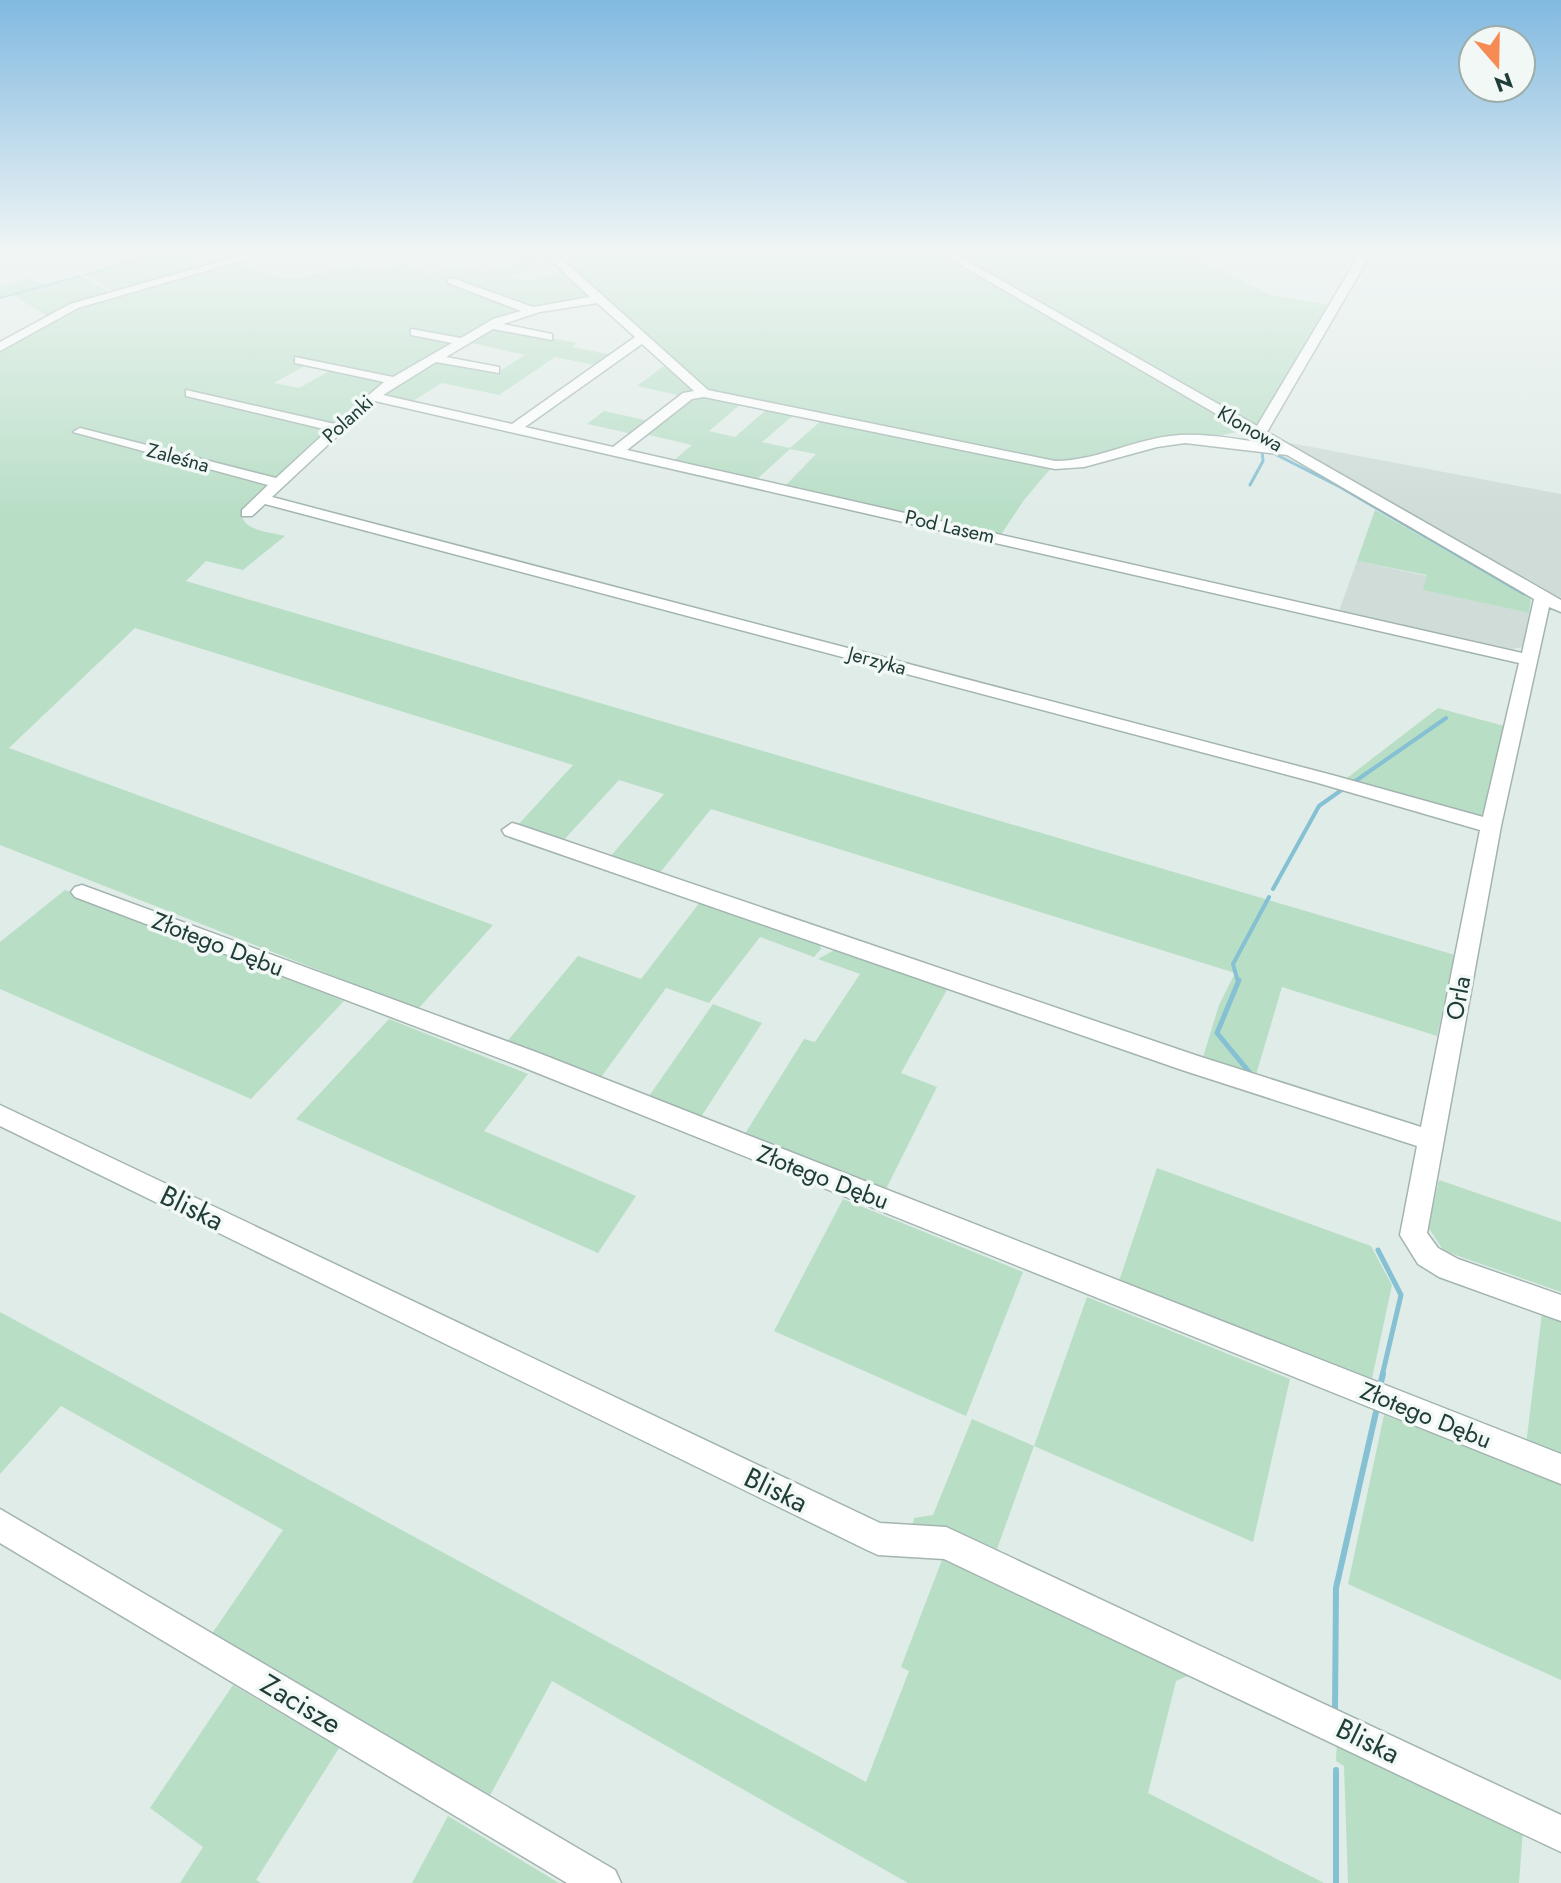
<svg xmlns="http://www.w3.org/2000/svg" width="1561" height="1883" viewBox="0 0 1561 1883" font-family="Jost,sans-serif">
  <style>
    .built { fill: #cfdcd7 }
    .green { fill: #b8dec6 }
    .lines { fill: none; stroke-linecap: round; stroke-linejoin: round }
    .stream-far4 { stroke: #86c0d3; stroke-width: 2 }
    .stream-far3 { stroke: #86c0d3; stroke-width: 3 }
    .stream-far2 { stroke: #86c0d3; stroke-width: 4 }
    .stream-far1 { stroke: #86c0d3; stroke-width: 5 }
    .stream { stroke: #86c0d3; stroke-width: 6 }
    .minor-casing { stroke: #a3b4b0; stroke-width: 3 }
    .minor { fill: #fff; fill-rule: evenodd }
    .labels { text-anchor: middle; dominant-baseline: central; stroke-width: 7; stroke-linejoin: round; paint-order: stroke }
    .far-street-label { font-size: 20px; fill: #203d38; stroke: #f1f8f5 }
    .street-label { font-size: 24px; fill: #203d38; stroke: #f1f8f5 }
    .near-street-label { font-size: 28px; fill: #203d38; stroke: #f1f8f5 }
  </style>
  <rect width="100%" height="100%" fill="#e0ece8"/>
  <path class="built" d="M1285 442 1561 494V597L1556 595Z
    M1357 561 1427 576 1424 590 1529 613 1522 647 1512 649 1339 611Z"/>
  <path class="green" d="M551 250H935L1229 421 1237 432 1052 467 1024 500 1000 536 785 486 816 454 790 449 756 480 673 461 692 445 645 434 698 396 742 403 709 431 735 437 767 409 795 414 762 442 790 448 822 420 706 390Z
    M945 250H1178L1271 295 1330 305 1254 429Z
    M174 251 205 267 115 292 85 275Z
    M527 259 543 265 509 277 529 281 564 270 594 298 528 311 456 342 394 378 293 359 308 364 274 383 299 388 333 369 388 382 365 398 277 480 76 434 272 485 241 512C242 531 269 532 285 536L243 570 206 561 186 581 1455 955 1437 1036 1282 987 1256 1075 1203 1057 1219 1005 1235 973 711 809 658 875 609 858 664 794 619 780 562 842 516 827 573 765 135 628 9 748 493 925 418 1009 0 845V350L58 314 77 310 75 307 237 261 275 277 302 278 356 263 373 271 402 262 428 273 457 265 486 272Z
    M80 275 109 292 61 307 47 316 12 294 0 298V286L32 278 45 285Z
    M493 327 577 343 572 347 613 355 599 366 555 357 499 395 442 383 411 402 385 396 384 393 432 363 442 362 498 372 525 355 467 342Z
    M664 366 696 390 682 396 637 386Z
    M604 411 650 421 633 434 587 424Z
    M1375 510 1531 599 1529 613 1423 590 1427 575 1357 561Z
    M1438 708 1504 726 1487 815 1476 817 1358 786 1347 778Z
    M65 890 344 1001 251 1099 0 989V942Z
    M700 902 818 941 821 949 814 957 760 937 709 1003 666 988 599 1080 505 1044 578 956 641 979Z
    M838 948 949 986 901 1073 937 1087 884 1193 743 1137 804 1039 815 1042 860 974 818 959Z
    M713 1004 762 1023 699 1120 647 1099Z
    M389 1019 528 1074 484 1131 636 1196 598 1253 296 1119Z
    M1157 1168 1371 1246 1392 1285 1371 1383 1118 1284Z
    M1439 1180 1561 1222V1292L1444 1251 1428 1227Z
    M843 1199 1023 1272 966 1416 774 1331Z
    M1087 1297 1290 1379 1253 1542 1034 1446 997 1549 946 1526 913 1524 914 1518 933 1515 972 1419 1034 1446Z
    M0 1312 866 1782 909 1671 901 1667 945 1552 1197 1672 1176 1681 1148 1793 1324 1883H908L552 1681 487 1801 209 1638 283 1530 61 1406 0 1474Z
    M1542 1313 1561 1320V1459L1526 1445Z
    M1384 1415 1561 1481V1680L1348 1584Z
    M233 1685 339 1748 256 1880 261 1883H180L203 1847 150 1808Z
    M1337 1740 1523 1829 1519 1883H1348L1344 1766 1336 1761Z
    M448 1816 559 1883H412Z"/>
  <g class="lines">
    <path class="stream-far4" d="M85 275 172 250
      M0 298 80 276"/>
    <path class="stream-far3" d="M1273 453 1340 487 1524 594
      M1250 485 1263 461 1262 451"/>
    <path class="stream-far2" d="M1354 782 1446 718
      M1273 889 1319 806 1343 789
      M1238 982 1233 964 1269 897"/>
    <path class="stream-far1" d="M1239 980 1217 1033 1250 1073
      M1378 1250 1401 1295 1382 1376"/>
    <path class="stream" d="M1380 1386 1383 1374
      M1335 1710 1336 1588 1376 1412
      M1336 1770V1883"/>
    <defs>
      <path id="minor" d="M260 250H278L78 308 0 351V342L70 304Z
        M540 250H552L708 390 1055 461C1095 461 1130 441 1170 436 1202 432 1236 439 1268 444L935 250H948L1257 426 1362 250H1373L1267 432 1561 600V612L1549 607 1501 826 1427 1233 1438 1248 1458 1259 1561 1295V1321L1439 1277 1418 1264 1400 1235 1417 1146 1182 1070 505 835 502 830 512 823 519 825 1198 1056 1421 1127 1480 830 1318 783 265 504 252 516H242V510L268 485 73 432 80 428 276 478 328 430 186 396V390L335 424 384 382 295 363V357L393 377 452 343 411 335V329L461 338 493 319 521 311 448 283V279L452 278 533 307 590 297ZM597 303 635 337 512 424 383 395 436 362 499 373V367L446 357 493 329 552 340V334L503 324 540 312ZM642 344 694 391 683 393 613 447 525 427ZM704 397 1055 469 1084 467 1157 447 1185 443 1287 455 1534 599 1522 653 627 450 692 399ZM375 401 1519 663 1483 817 1332 775 272 497Z
        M82 885 536 1052 1561 1454V1484L520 1066 75 897 71 892 75 887Z
        M0 1105 880 1523 946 1527 957 1532 1561 1815V1852L944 1559 878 1555 867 1550 0 1126Z
        M0 1509 615 1870 621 1883H567L0 1543Z"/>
    </defs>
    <use href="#minor" class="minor-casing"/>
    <use href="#minor" class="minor"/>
  </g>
  <linearGradient id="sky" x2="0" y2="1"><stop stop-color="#81b9e0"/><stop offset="0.49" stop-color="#f1f6f5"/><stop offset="1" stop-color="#f1f6f5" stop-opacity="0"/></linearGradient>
  <rect width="1561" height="514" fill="url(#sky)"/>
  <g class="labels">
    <g class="far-street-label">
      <text transform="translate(348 419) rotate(-42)">Polanki</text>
      <text transform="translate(1250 429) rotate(30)">Klonowa</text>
      <text transform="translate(178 458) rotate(15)">Zaleśna</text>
      <text transform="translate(950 527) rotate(13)">Pod Lasem</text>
      <text transform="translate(877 661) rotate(15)">Jerzyka</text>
    </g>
    <g class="street-label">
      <text transform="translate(218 944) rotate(21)">Złotego Dębu</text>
      <text transform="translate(1458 998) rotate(-79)">Orla</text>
      <text transform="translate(823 1177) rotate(21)">Złotego Dębu</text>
      <text transform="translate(1426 1415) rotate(22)">Złotego Dębu</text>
    </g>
    <g class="near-street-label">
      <text transform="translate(192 1208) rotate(26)">Bliska</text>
      <text transform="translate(776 1490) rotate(26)">Bliska</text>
      <text transform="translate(301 1704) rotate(31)">Zacisze</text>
      <text transform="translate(1368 1741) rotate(26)">Bliska</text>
    </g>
  </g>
  <g transform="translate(1497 64) rotate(160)"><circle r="38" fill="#f1f8f5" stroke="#9dada9" stroke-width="2"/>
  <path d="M0-6L14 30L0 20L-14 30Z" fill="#f68c54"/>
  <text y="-12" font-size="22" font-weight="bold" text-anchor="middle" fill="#203d38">N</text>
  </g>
</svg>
